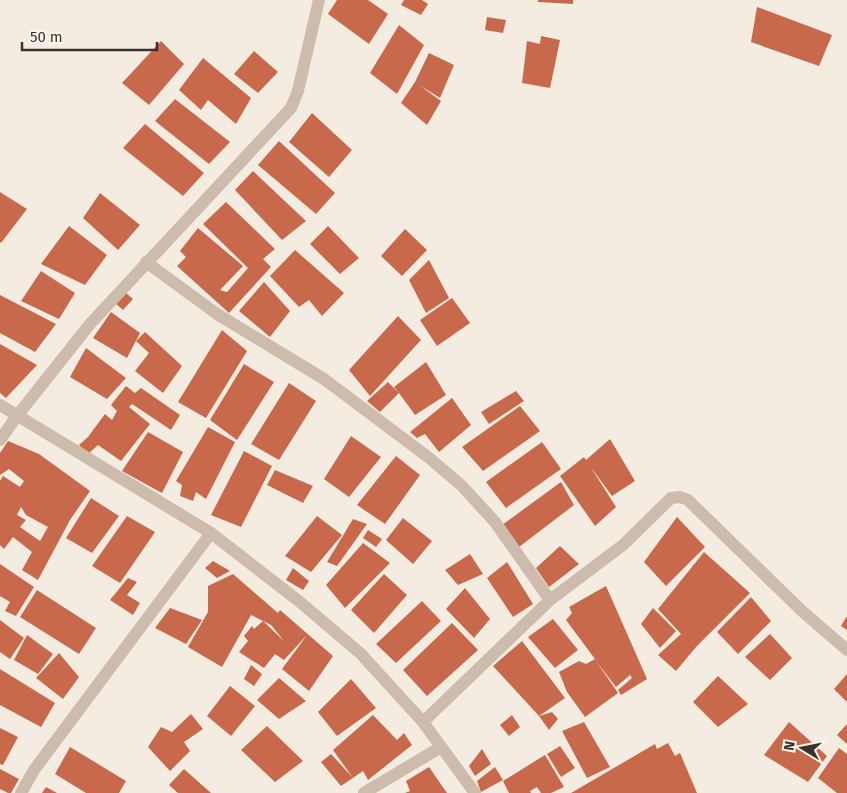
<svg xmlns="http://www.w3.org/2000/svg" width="847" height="793" viewBox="0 0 847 793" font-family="'Fira Sans',sans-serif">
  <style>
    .building { fill: #c8694b; fill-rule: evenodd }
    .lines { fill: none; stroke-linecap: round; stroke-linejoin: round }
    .minor { stroke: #cdbbac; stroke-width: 12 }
  </style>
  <rect width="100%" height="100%" fill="#f4ebe1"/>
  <path class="building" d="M337 0H368L388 14 369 44 328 14Z
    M404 0H422L428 4 421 15 401 5Z
    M538 0H573V4L538 2Z
    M757 7 832 35 819 66 751 42Z
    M487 17 506 20 503 33 485 30Z
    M399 25 424 45 397 94 370 73Z
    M541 36 560 40 550 88 522 83 527 41 540 44Z
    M161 41 184 64 149 105 122 83Z
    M254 51 278 72 258 93 234 74Z
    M429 53 454 65 440 98 419 85 441 101 427 125 401 103 415 82Z
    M203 58 251 98 236 124 208 100 201 110 179 90Z
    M175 99 230 142 209 164 155 121Z
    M312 113 352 150 329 177 289 142Z
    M145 124 204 173 183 196 123 148Z
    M279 141 335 193 316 214 258 165Z
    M253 171 306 221 282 240 235 190Z
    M0 192 27 209 1 243 0 242Z
    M100 193 140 225 118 250 83 218Z
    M226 202 275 249 263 259 271 267 229 313 177 266 186 257 180 251 198 228 243 266 220 290 227 292 248 268 203 224Z
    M69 226 107 255 85 285 41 264Z
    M328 226 359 258 340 274 310 244Z
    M405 229 427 250 402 276 381 256Z
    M295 250 344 293 322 316 309 300 299 307 270 276Z
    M429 260 449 298 426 313 409 280Z
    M41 271 75 293 59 319 21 301Z
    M264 282 290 311 270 337 239 311Z
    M126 293 133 299 123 310 115 303Z
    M0 295 56 324 35 352 0 333Z
    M452 298 470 323 437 346 420 320Z
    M111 312 140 333 127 358 93 338Z
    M398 316 421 340 370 396 349 370Z
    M222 330 247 351 206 418 178 402Z
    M145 332 182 366 163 393 135 371 149 353 136 341Z
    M0 344 37 365 6 398 0 393Z
    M86 348 126 378 107 399 70 377Z
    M426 362 446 395 415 415 399 393 380 412 367 401 388 382 399 393 394 387Z
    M244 364 274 382 237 440 210 420Z
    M289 383 316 401 279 460 251 444Z
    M126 386 135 393 141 388 180 415 171 430 132 404 129 407 150 424 121 461 98 445 88 454 79 445 88 437 105 414 112 420 117 411 111 405Z
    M516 391 524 401 489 424 481 412Z
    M452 398 471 425 439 452 425 434 417 438 410 432Z
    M520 406 540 431 483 471 462 447Z
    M208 427 235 442 206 499 196 492 193 501 180 496 182 485 176 481Z
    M148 432 183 452 162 493 122 471Z
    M351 436 381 457 349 497 324 479Z
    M610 439 635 481 612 496 590 466 616 507 595 526 560 476 584 457 586 460Z
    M8 441 39 454 90 491 70 520 38 580 22 570 32 552 13 537 4 549 0 545V481L3 476 20 487 24 481 9 469 0 475V453ZM21 507 26 515 48 527 40 541 20 527 26 520 17 515Z
    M542 442 561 469 506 508 486 482Z
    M244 451 272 466 241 527 211 515Z
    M396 456 420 475 385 524 357 505Z
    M275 470 313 486 303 503 267 485Z
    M561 482 574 505 519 547 502 525Z
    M91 498 119 516 92 553 66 538Z
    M127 516 155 532 120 583 92 566Z
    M317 516 342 535 311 572 285 556Z
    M677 517 705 547 666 586 644 562Z
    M403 518 432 541 413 564 386 540Z
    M353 519 367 524 337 566 327 562Z
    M368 530 382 539 376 547 363 538Z
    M363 543 390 563 345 608 326 585Z
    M560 546 579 564 549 587 536 568Z
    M704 552 750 593 696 647 676 671 658 655 681 634 658 609Z
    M470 554 483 574 458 585 445 570Z
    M213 561 230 571 217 578 205 568Z
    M507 562 533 604 513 617 487 578Z
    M0 564 34 587 16 616 5 611 10 602 0 596Z
    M293 568 309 581 303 590 286 580Z
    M233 574 278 613 280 610 333 656 309 691 282 669 307 635 284 660 275 654 264 668 239 652 248 641 244 636 252 626 254 629 263 621 284 641 271 625 251 615 222 667 188 647 208 612V586Z
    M384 574 407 595 374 633 351 610Z
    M128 578 137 582 127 595 140 603 133 615 110 600Z
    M606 586 647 679 621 695 618 690 632 678 630 675 616 687 596 661 618 693 585 717 567 692 559 672 579 661 586 664 595 659 566 620 572 613 569 607Z
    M465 588 490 619 474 638 446 609Z
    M37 590 96 628 79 654 20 617Z
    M751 597 771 621 738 654 717 632Z
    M422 601 441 621 396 663 376 644Z
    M170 608 202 620 186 644 155 628Z
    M653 608 676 631 660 648 641 624Z
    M847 616V630L841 626Z
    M553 619 578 650 555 668 528 637Z
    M0 620 24 638 10 659 0 652Z
    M452 623 478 650 427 696 403 670Z
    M770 634 792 658 770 680 745 657Z
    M27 635 53 654 38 674 14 660Z
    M522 641 565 698 539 716 493 666Z
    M59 653 79 677 63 699 36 678Z
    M251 665 262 674 254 686 244 679Z
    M0 669 55 703 41 727 0 705Z
    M847 674V702L834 689Z
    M718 676 748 704 718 727 693 702Z
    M279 678 306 701 279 719 257 700Z
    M351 679 376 708 337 736 318 712Z
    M230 686 255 706 231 736 207 716Z
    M552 712 558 719 549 730 539 716Z
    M191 714 203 729 184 742 190 751 170 771 148 747 161 727 172 732Z
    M373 715 397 740 404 733 412 745 368 780 363 771 341 786 321 762 331 754 353 778 333 750Z
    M512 715 520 727 509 736 500 725Z
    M584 722 610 767 587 778 562 731Z
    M789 722 827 756 808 782 764 755Z
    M847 724V744L837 735Z
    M267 726 303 761 275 782 241 750Z
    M0 728 18 737 3 765 0 764Z
    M668 743 675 756 680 753 697 793H571L655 744 657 749Z
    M560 746 575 768 561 777 547 754Z
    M70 747 126 781 119 793H86L55 774Z
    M839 748 847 754V793H837L818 778Z
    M482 749 491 764 475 776 469 766Z
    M545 755 564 787 551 793H541L537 787 530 791 531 793H509L503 781Z
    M429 767 447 793H405L410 791 406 781Z
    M495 767 503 780 481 792 477 781Z
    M0 769 19 779 11 793H8L0 789Z
    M184 769 211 793H178L169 785Z
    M46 787 57 793H42Z"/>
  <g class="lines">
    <path class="minor" d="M146 262 217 314 324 379 428 457 462 486 495 522 550 600
      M0 405 211 533
      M0 440 17 416 90 324 291 108 298 91 319 0
      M423 722 550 600 623 545 671 498 680 497 688 500 802 611 847 650
      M21 793 34 770 211 533 300 602 361 654 423 722 475 793
      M364 793 441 747"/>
  </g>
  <g transform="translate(802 748) rotate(280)" stroke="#fbf5ee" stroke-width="4" paint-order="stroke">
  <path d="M0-4L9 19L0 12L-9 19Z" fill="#3b302b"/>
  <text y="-8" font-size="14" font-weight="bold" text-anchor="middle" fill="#3b302b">N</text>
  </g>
  <path d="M22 42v8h135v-8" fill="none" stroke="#3b302b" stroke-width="2.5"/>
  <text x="30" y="42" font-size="15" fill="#3b302b" stroke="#fbf5ee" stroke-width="4" paint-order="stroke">50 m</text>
</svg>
